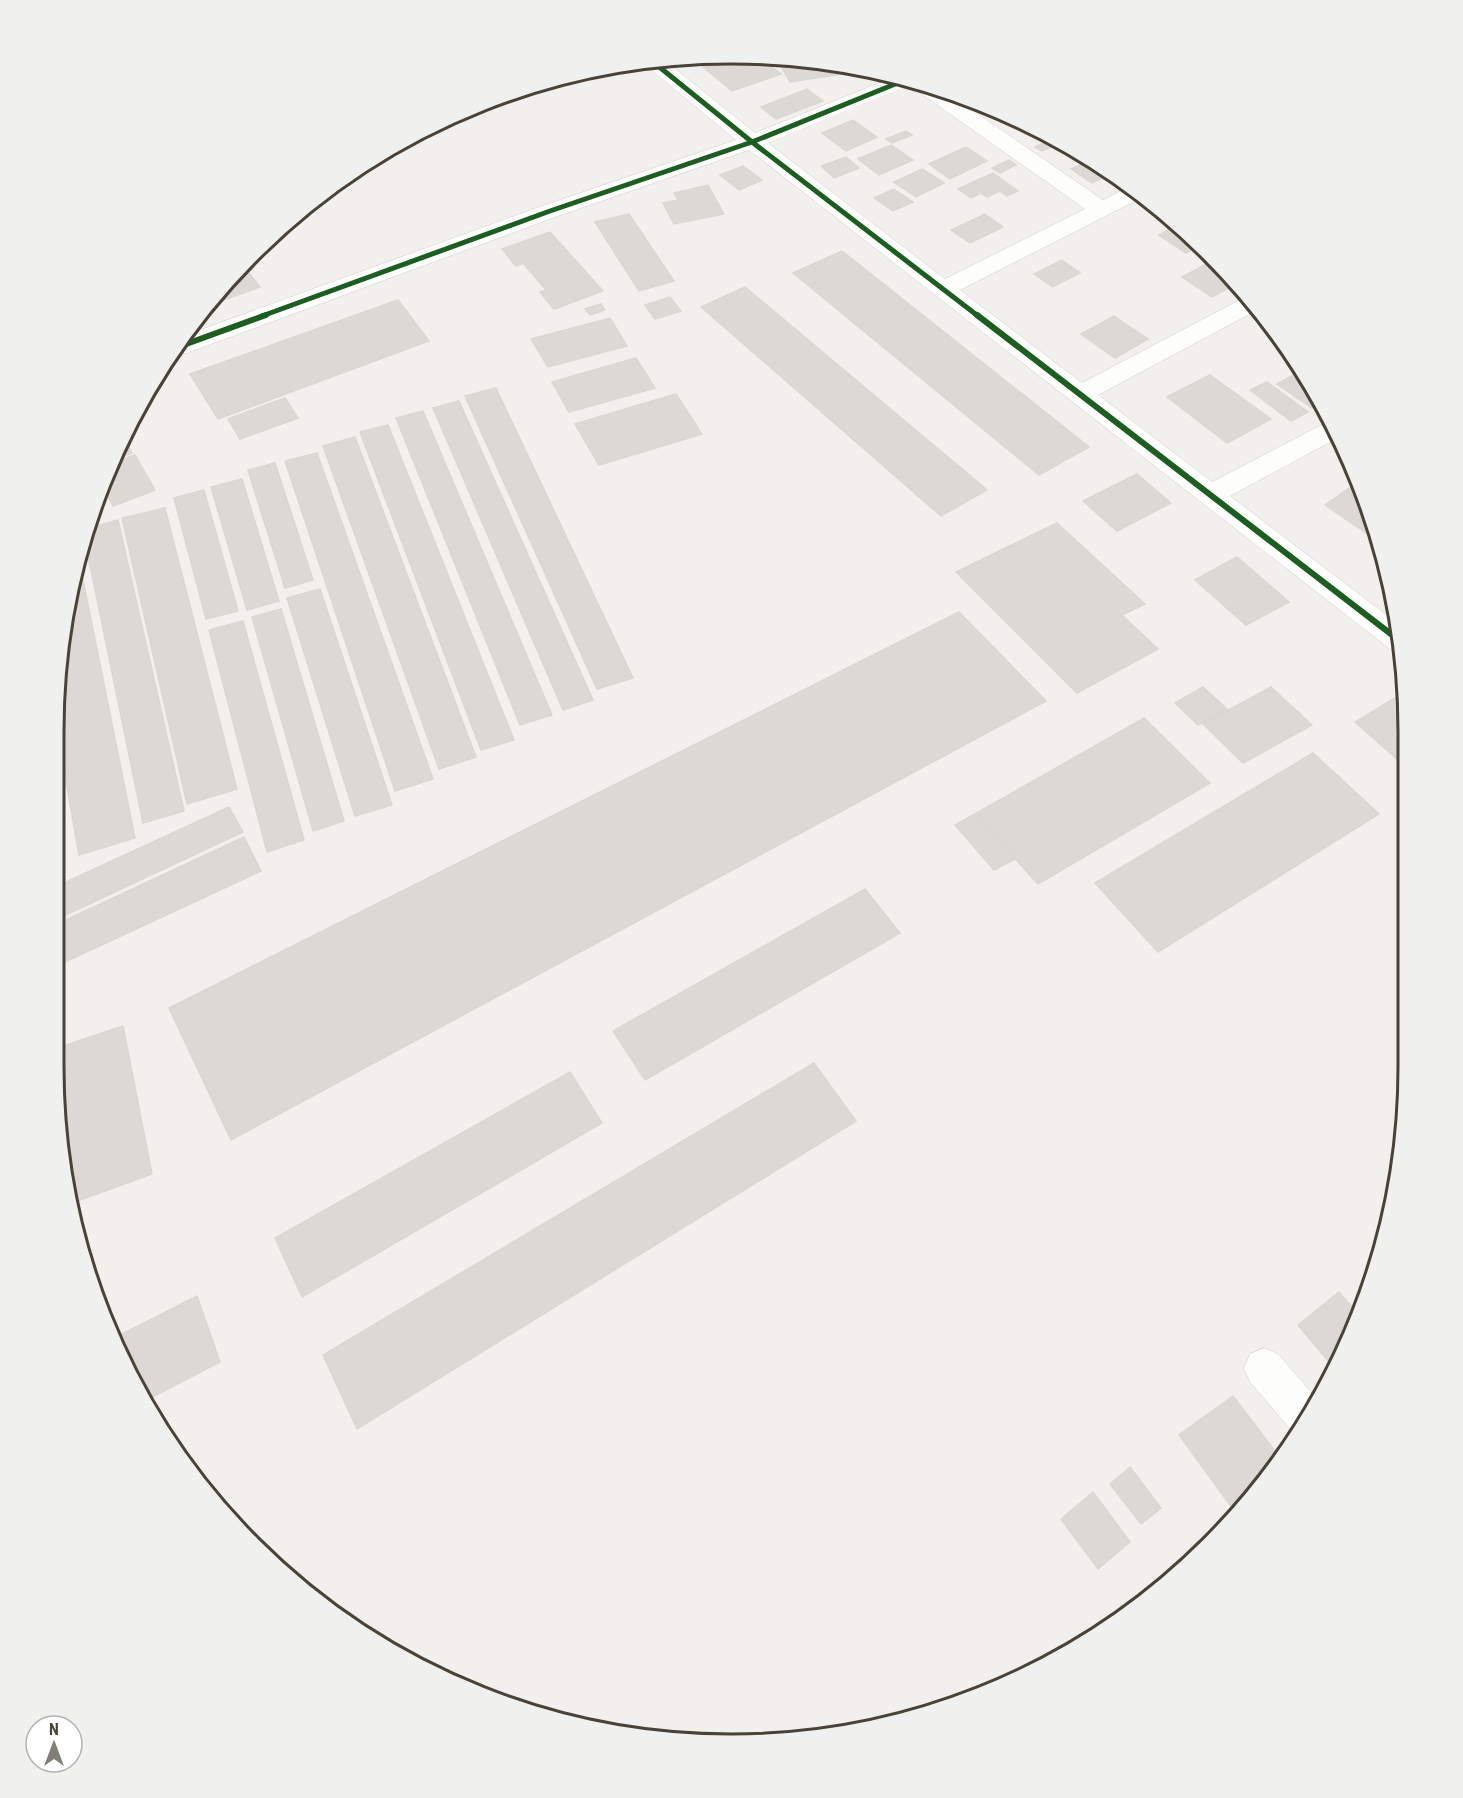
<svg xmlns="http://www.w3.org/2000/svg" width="1463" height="1798" viewBox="0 0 1463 1798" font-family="'Roboto Condensed',sans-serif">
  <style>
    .building { fill: #dcd9d4; stroke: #dad7d2; stroke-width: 1.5 }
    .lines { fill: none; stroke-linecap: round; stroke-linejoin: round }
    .minor-casing { stroke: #d0cec9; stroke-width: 1 }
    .minor { fill: #fdfdfc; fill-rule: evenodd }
    .cycleway-far1-casing { stroke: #fff; stroke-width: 8 }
    .cycleway-casing { stroke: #fff; stroke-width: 9 }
    .cycleway-far1 { stroke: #1b5e20; stroke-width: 5 }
    .cycleway { stroke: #1b5e20; stroke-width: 6 }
    .rim { fill: none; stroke: #494237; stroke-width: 3 }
  </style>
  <rect width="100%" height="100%" fill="#f2f0ec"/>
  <path class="building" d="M690 56 760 58 781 74 732 91Z
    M777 59 820 60 845 66 849 73 790 82Z
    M807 89 823 101 776 119 761 107Z
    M853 120 877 137 846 151 822 133Z
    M906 131 912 135 892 143 886 139Z
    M1054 138 1064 142 1042 151 1035 147Z
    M891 145 913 160 879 175 858 159Z
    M966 147 987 161 950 179 929 164Z
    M846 157 859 168 834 178 821 166Z
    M1009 160 1016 165 1000 173 992 168Z
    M1090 161 1110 175 1092 183 1071 169Z
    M743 166 762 180 739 190 720 175Z
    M922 169 944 183 916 197 894 182Z
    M993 173 1018 191 1007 196 1000 191 987 197 981 193 971 198 958 189Z
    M708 185 724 214 674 224 663 203 678 200 674 193Z
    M894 189 913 202 893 211 874 198Z
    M629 214 674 281 639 291 595 222Z
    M985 214 1003 227 970 243 951 230Z
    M1169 215 1178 222 1205 251 1198 246 1186 253 1159 235 1172 228 1159 220Z
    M550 232 603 291 554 309 540 292 546 290 523 263 516 266 502 249Z
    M842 251 1089 447 1039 475 793 273Z
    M1062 260 1080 273 1053 287 1034 274Z
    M1214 260 1236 284 1212 297 1182 277Z
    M243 265 260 287 207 306 222 285Z
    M745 287 987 490 941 516 701 307Z
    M670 297 681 311 655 319 645 305Z
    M398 300 429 341 218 419 190 374Z
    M601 304 605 310 590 315 585 309Z
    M1114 316 1148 339 1115 358 1081 334Z
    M610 318 627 346 548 367 531 339Z
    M636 358 655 388 569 412 552 382Z
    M1301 371 1321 403 1312 408 1277 384Z
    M1210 375 1271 419 1227 443 1167 397Z
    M1267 382 1308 412 1291 421 1250 390Z
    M496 388 633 678 597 689 465 396Z
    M676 394 702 434 599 465 575 424Z
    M285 398 298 418 240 439 228 419Z
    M459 401 593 700 563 710 433 408Z
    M423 411 552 715 520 725 396 418Z
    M388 425 514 740 481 750 360 432Z
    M123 436 132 453 112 460Z
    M355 437 476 757 439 769 323 446Z
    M317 453 433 779 395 791 285 461Z
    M135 455 155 490 113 506 102 485 105 473 109 465Z
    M275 463 313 580 285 588 248 470Z
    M1137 474 1171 503 1117 531 1083 501Z
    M242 479 279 601 247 610 211 487Z
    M1358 482 1381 543 1325 505Z
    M204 490 238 611 206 619 174 498Z
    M165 508 237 789 187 804 122 518Z
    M118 520 184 811 143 823 85 541 89 528Z
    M1057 523 1145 604 1122 615 1158 649 1077 693 956 572Z
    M1237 557 1289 602 1246 625 1195 580Z
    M79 560 135 838 79 855 55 718V687L67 599Z
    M320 589 392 805 355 816 287 598Z
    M281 609 344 821 313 831 252 617Z
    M959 612 1046 701 231 1140 169 1008Z
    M243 621 304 840 267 852 209 630Z
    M1203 687 1227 709 1198 725 1175 703Z
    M1271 687 1312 725 1243 763 1203 724Z
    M1408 690V752L1397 759 1355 722Z
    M1144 718 1210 783 1038 884 975 814Z
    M1313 753 1379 814 1158 952 1095 883Z
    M229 807 243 832 55 920V887Z
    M55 814 64 868 55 871Z
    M975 814 1015 859 994 870 955 825Z
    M244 837 261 871 54 967 55 925Z
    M865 889 900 933 645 1080 613 1031Z
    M123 1026 152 1174 72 1203 54 1066V1049Z
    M814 1063 856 1121 357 1429 323 1355Z
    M570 1072 602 1123 302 1297 275 1238Z
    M1339 1292 1359 1315 1336 1370 1298 1325Z
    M197 1296 220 1362 143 1402 116 1337Z
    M1233 1396 1281 1459 1269 1479 1236 1513 1179 1435Z
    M1130 1467 1161 1508 1141 1524 1110 1484Z
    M1093 1492 1130 1542 1098 1569 1061 1519Z"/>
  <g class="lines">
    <defs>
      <path id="minor" d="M663 59 755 133 894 77 940 88 1103 200 1129 187 1143 197 960 290 1082 383 1247 296 1259 309 1098 395 1212 482 1331 420 1341 436 1230 496 1397 623 1402 652 1390 649 749 150 558 216 187 353 173 354 186 335 542 206 736 140 643 63ZM910 85 912 87 1085 209 945 279 768 143Z
        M1264 1348 1278 1354 1318 1400 1297 1434 1293 1432 1250 1382 1244 1368 1250 1354Z"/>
    </defs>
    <use href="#minor" class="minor-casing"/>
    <use href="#minor" class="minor"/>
    <defs>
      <path id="cycleway-far1" d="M652 61 752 142 978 316
        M262 316 550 211 752 142 905 80"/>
      <path id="cycleway" d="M977 315 1400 641
        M178 347 266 315"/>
    </defs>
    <use href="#cycleway-far1" class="cycleway-far1-casing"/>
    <use href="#cycleway" class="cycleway-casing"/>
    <use href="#cycleway-far1" class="cycleway-far1"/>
    <use href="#cycleway" class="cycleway"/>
  </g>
  <path d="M0 0H1463V1798H0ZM731 64H731A667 667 0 0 1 1398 731V1067A667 667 0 0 1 731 1734H731A667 667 0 0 1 64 1067V731A667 667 0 0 1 731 64Z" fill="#f0f0ef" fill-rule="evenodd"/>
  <path class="rim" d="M731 64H731A667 667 0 0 1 1398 731V1067A667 667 0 0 1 731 1734H731A667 667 0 0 1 64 1067V731A667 667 0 0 1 731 64Z"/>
  <g transform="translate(54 1744)"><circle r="28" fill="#ffffff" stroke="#b6b3af" stroke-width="1.5"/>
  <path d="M0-4.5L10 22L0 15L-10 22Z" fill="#847f76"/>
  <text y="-9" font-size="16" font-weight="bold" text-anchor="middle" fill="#494237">N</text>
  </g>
</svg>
